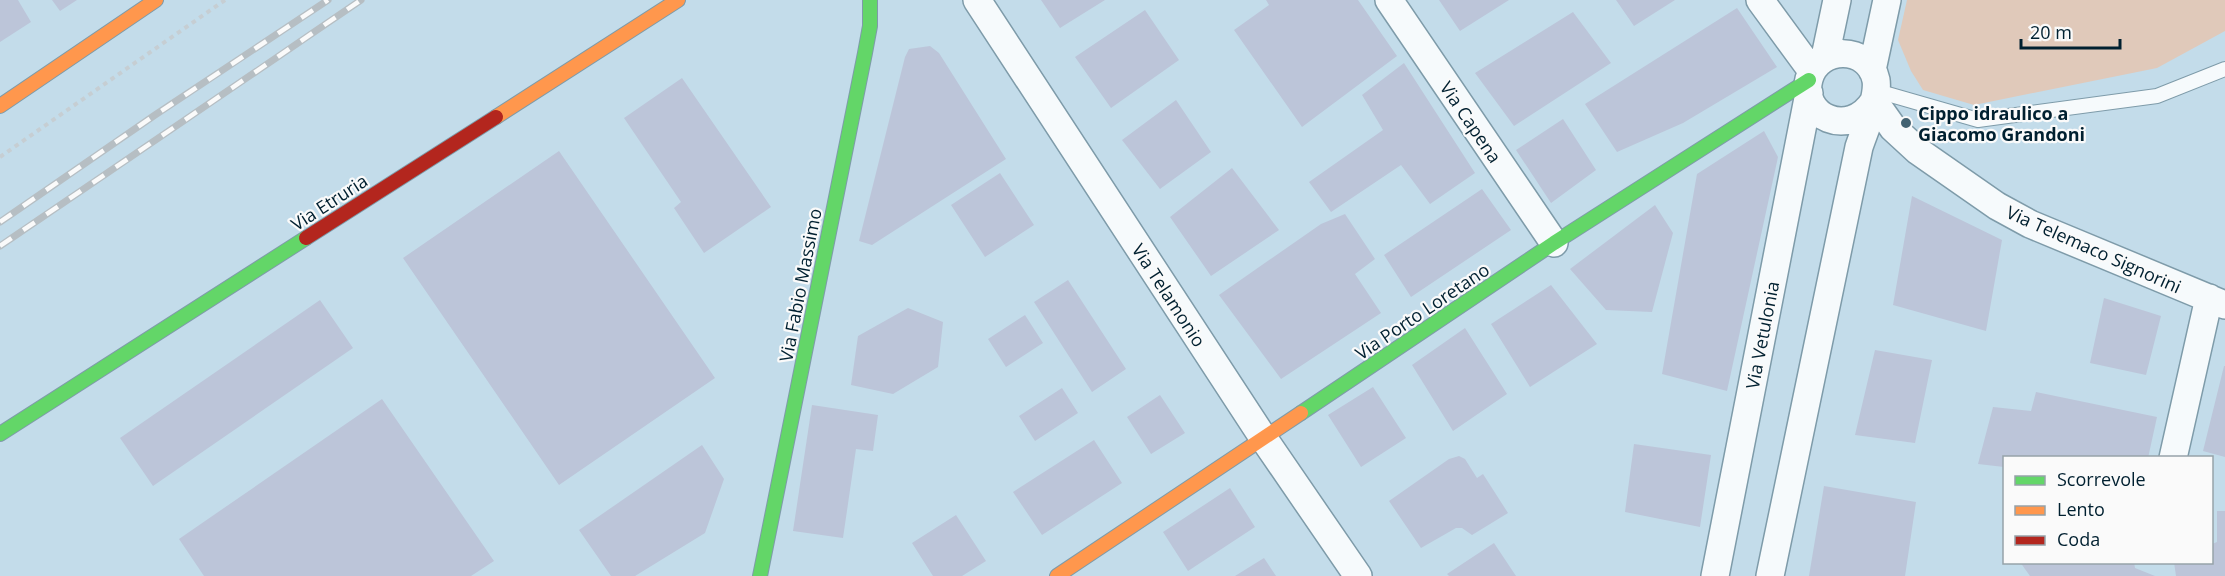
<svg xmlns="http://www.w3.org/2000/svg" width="2225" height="576" viewBox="0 0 2225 576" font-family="'Open Sans',sans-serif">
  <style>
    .green { fill: #e0c9ba }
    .building { fill: #bcc5d9 }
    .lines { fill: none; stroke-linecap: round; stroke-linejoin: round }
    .lane-casing { stroke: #7e9ba9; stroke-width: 16 }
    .street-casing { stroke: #7e9ba9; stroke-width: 30 }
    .fast-casing { stroke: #7e9ba9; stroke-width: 16 }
    .slow-casing { stroke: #7e9ba9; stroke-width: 16 }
    .jam-casing { stroke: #7e9ba9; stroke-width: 16 }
    .path { stroke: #c6ced3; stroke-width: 4; stroke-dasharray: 4.5 4.5; stroke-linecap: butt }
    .lane { stroke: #f6fafc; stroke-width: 14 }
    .street { stroke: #f6fafc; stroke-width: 27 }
    .fast { stroke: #63d668; stroke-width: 14 }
    .slow { stroke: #ff974d; stroke-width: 14 }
    .jam { stroke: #b3261e; stroke-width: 14 }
    .rail-casing { stroke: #b6bec3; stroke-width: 7 }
    .rail { stroke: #fafafa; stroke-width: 4.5; stroke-dasharray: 14; stroke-linecap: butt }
    .poi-dot { fill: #446271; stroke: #fafafa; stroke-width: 2 }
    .labels { text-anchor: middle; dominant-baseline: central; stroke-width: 4.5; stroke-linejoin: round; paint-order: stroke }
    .poi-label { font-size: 18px; font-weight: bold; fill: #002030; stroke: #fafafa; text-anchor: start }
    .street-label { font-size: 18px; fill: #002030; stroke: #fafafa }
  </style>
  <rect width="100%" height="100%" fill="#c3dcea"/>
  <path class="green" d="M1907 0H2225V31L2157 68 1974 105 1923 90 1911 71 1898 40Z"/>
  <path class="building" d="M0 0H18L31 22 0 42Z
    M52 0H77L60 11Z
    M1041 0H1105L1060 28Z
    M1266 0H1358L1397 56 1302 127 1234 30 1269 5Z
    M1439 0H1509L1460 31Z
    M1616 0H1675L1634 26Z
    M1737 8 1777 67 1683 123 1617 152 1585 104Z
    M1145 10 1179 60 1111 108 1075 57Z
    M1573 12 1611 63 1514 126 1475 73Z
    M930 46 939 53 1006 159 872 245 859 241 905 57 909 49Z
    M1404 63 1475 173 1430 204 1401 165 1331 212 1309 182 1383 130 1362 95Z
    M682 78 771 207 704 253 674 208 681 202 624 118Z
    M1176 100 1211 152 1160 189 1122 140Z
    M1563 119 1596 170 1551 203 1516 150Z
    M1764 131 1778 157 1727 391 1662 374 1697 174Z
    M559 151 715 378 559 485 403 258Z
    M1232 168 1279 230 1211 276 1170 217Z
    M1000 173 1034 225 985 257 951 205Z
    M1482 189 1511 230 1411 297 1384 255Z
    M1912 196 2002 240 1986 331 1893 305Z
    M1655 205 1673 233 1652 312 1606 310 1570 269Z
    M1345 214 1375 259 1355 274 1381 313 1281 379 1219 295 1321 224Z
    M1068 280 1126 369 1092 392 1034 302Z
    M1551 285 1597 344 1530 387 1491 324Z
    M2104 298 2161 316 2146 375 2090 363Z
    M320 300 353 348 153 486 120 438Z
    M908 308 943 322 938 367 893 394 851 385 858 336Z
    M1025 315 1043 343 1006 367 988 339Z
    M1465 328 1507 394 1453 431 1412 365Z
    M1875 350 1932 360 1915 443 1855 435Z
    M2224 366H2225V457L2203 451Z
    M1373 387 1406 438 1361 467 1328 415Z
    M1062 388 1078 413 1035 441 1019 416Z
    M2036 392 2157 417 2148 458H2004V467L1978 464 1993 407 2031 411Z
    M1160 395 1185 433 1151 454 1127 417Z
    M382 399 494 561 471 576H204L179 539Z
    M812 405 878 415 873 451 856 449 843 538 793 531Z
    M1094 440 1122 483 1042 535 1013 492Z
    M1634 444 1711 455 1700 527 1625 512Z
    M702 445 724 479 705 533 635 576H611L579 530Z
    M1459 456 1465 459 1477 478 1483 474 1508 513 1472 535 1462 528H1456L1421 548 1389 501 1449 459Z
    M1824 486 1916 502 1905 576H1809Z
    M1230 488 1255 527 1188 571 1163 532Z
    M2217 511H2225V576H2176L2174 562H2212V544L2217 542Z
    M956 515 986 561 962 576H933L912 543Z
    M1494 543 1516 576H1449L1447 574Z
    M1264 558 1276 576H1235Z
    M2020 562H2134L2135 568 2155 576H2030Z"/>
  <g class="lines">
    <defs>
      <path id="lane" d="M1877 91 1978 120 2157 96 2225 69"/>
      <path id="street" d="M977 0 1264 439 1358 576
        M1389 0 1554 243
        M1760 0 1812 71
        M1825 57 1837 0
        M1872 70 1887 0
        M1874 101 1893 128 1918 151 1997 206 2030 224 2225 305
        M2173 458 2209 298
        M1715 576 1809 93
        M1770 576 1859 147C1865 129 1879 98 1876 80 1869 45 1818 45 1809 79 1799 116 1849 140 1874 101"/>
      <path id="fast" d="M1301 413 1554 243 1809 80
        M0 434 306 238
        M760 576 865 53 870 26V0"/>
      <path id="slow" d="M0 106 156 0
        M496 117 678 0
        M1057 576 1301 413"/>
      <path id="jam" d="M306 238 496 117"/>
    </defs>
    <use href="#lane" class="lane-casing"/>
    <use href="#street" class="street-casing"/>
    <use href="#fast" class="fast-casing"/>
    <use href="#slow" class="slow-casing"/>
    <use href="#jam" class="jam-casing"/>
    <path class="path" d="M0 157 225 0"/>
    <use href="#lane" class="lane"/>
    <use href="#street" class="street"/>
    <use href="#fast" class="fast"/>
    <use href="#slow" class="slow"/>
    <use href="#jam" class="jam"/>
    <defs>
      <path id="rail" d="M0 222 155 115 328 0
        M0 246 361 0"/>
    </defs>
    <use href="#rail" class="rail-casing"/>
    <use href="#rail" class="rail"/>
  </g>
  <circle class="poi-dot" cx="1906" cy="123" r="6"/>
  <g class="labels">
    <g class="poi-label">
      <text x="1918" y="113">Cippo idraulico a<tspan x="1918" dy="21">Giacomo Grandoni</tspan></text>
    </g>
    <g class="street-label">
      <text transform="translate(1471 122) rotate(56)">Via Capena</text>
      <text transform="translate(329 202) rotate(-33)">Via Etruria</text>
      <text transform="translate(2094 249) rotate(24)">Via Telemaco Signorini</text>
      <text transform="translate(800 285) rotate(-79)">Via Fabio Massimo</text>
      <text transform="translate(1169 295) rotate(57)">Via Telamonio</text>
      <text transform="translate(1422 311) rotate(-34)">Via Porto Loretano</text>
      <text transform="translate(1762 335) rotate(-79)">Via Vetulonia</text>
    </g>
  </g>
  <rect x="2003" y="456" width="210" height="108" fill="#fafafa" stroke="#96a3a9" stroke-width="1.5"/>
  <rect x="2015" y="476" width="30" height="9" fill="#63d668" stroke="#96a3a9" stroke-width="1.5"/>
  <text x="2057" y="486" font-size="18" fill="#002030">Scorrevole</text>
  <rect x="2015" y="506" width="30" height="9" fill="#ff974d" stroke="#96a3a9" stroke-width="1.5"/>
  <text x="2057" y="516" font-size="18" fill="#002030">Lento</text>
  <rect x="2015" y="536" width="30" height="9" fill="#b3261e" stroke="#96a3a9" stroke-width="1.5"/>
  <text x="2057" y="546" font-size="18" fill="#002030">Coda</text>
  <path d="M2021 39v9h99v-9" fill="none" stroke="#002030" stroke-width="3"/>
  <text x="2030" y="39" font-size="18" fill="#002030" stroke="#fafafa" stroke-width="4.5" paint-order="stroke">20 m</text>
</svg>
